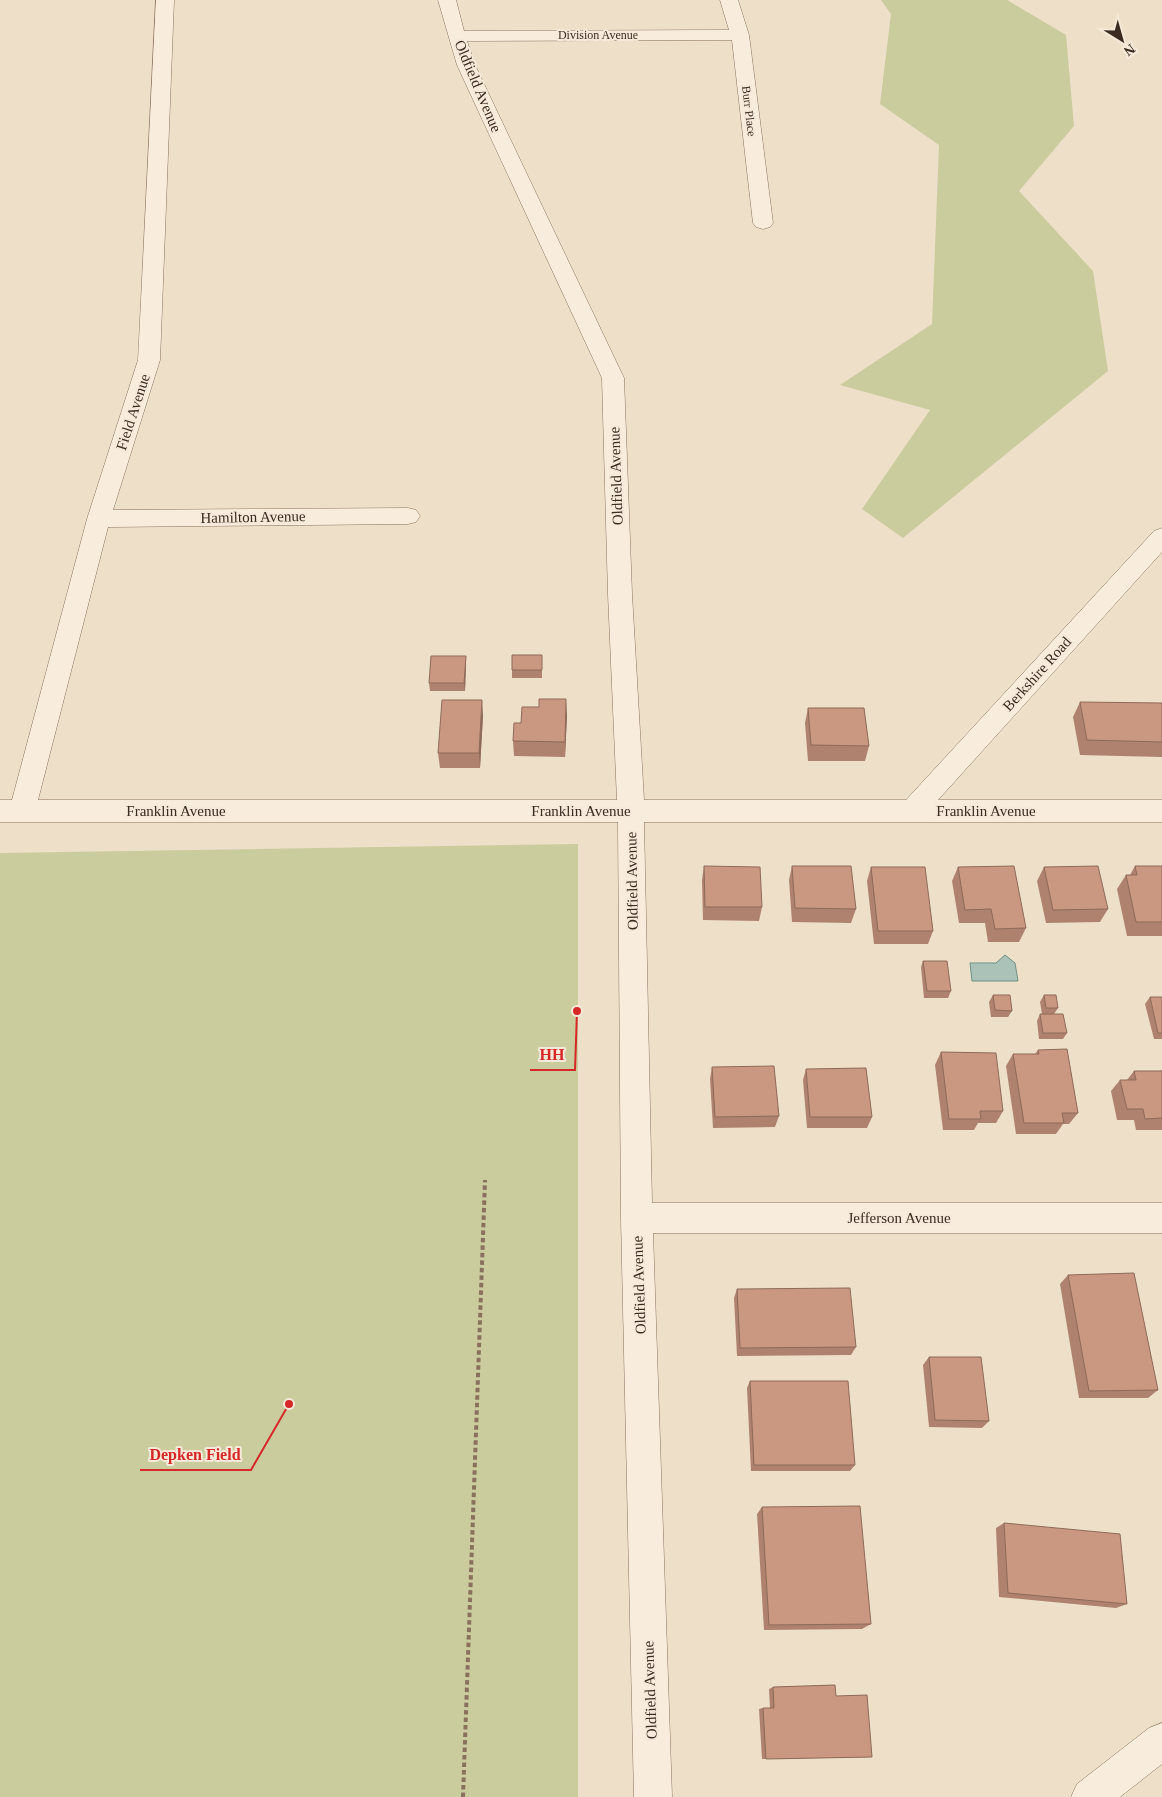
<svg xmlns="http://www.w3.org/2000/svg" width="1162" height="1797" viewBox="0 0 1162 1797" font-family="Georgia,serif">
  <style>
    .green { fill: #cbcc9d }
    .water { fill: #aac2b8; stroke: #709185 }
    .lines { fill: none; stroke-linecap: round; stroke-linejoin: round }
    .street-casing { stroke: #8a715e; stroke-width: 1 }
    .path { stroke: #8a715e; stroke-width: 4; stroke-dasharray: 4.5 3; stroke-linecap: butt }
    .street { fill: #f8eddd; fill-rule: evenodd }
    .wall { fill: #ae826f }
    .shaded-wall { fill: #8d6a5a }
    .building { fill: #ca9781; stroke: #8d6a5a }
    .labels { text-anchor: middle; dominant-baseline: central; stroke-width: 4; stroke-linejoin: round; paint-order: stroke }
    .far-street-label { font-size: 12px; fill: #3b2b21; stroke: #f5ead9 }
    .street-label { font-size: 15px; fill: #3b2b21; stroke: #f5ead9 }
    .leader { fill: none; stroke: #d62828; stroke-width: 2 }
    .callout-dot { fill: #d62828; stroke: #f5ead9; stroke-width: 2 }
    .callout-label { font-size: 16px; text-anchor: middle; font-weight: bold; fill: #d62828; stroke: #f5ead9; stroke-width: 4; stroke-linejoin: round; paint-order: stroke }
  </style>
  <rect width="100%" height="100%" fill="#eedfc9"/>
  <path class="green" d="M881 0H1007L1066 35 1074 126 1019 191 1093 271 1108 371 903 538 862 509 930 410 840 385 932 324 939 145 880 104 891 14Z
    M578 844V1797H0V853Z"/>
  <path class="water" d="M1005 955 1015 963 1018 981H972L970 963H996Z"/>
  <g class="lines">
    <defs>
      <path id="street" d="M156 0H174L160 360 113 510 408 508 416 510 420 516 416 522 408 524 108 527 38 800H617L608 594 602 378 457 65 438 0H456L464 31 729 30 720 0H738L749 35 773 223 770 227 763 229 756 227 753 223 732 40 467 41 475 65 624 378 632 594 644 800H906L1154 531 1162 528V552L938 800H1162V822H644L652 1203H1162V1233H653L672 1797H634L621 1218 618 822H0V800H12L87 519 138 360Z
        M1162 1723V1764L1120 1797H1071L1077 1784 1149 1728Z"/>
    </defs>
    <use href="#street" class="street-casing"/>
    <path class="path" d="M463 1797 485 1180"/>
    <use href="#street" class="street"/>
  </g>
  <path class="wall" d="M542 655V678H512V670Z
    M466 656V664L465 691H430L429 683Z
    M1080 702 1162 742V757L1080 755 1073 717Z
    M808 708 869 746 865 761H808L805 723Z
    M483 715 480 768H440L438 753Z
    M567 715 565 757 514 756 513 741 521 723Z
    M704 866 762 907 759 921 703 920 702 880Z
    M792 866 856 909 851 923 792 922 789 880Z
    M1135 866H1162V936H1127L1117 889 1126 875H1130Z
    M871 867 933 931 928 944H874L867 881Z
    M958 867 1026 928 1019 942H988L985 923H959L952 881Z
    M1044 867 1108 909 1100 922 1046 923 1037 881Z
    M923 961 951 991 948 998H924L921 967Z
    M993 995 1012 1011 1008 1017H991L989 1002Z
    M1044 995 1058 1008 1054 1014H1042L1040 1002Z
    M1150 997H1162V1039H1154L1145 1004Z
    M1040 1014 1067 1033 1063 1039H1039L1037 1021Z
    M1038 1050 1078 1113 1069 1124H1063L1056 1134H1016L1006 1066 1013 1054H1035Z
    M941 1052 1003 1111 996 1123H978L974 1130H943L935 1065Z
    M712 1067 779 1116 775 1127 713 1128 710 1079Z
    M806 1069 872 1117 867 1128H807L803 1080Z
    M1162 1069V1130H1136L1134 1120H1117L1111 1091 1120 1080H1127L1134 1071H1161Z
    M1068 1275 1158 1390 1148 1398H1079L1060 1284Z
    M737 1289 856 1347 851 1355 737 1356 734 1298Z
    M929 1357 989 1421 982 1428 929 1427 923 1365Z
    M750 1381 855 1465 850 1471H751L747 1388Z
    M762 1507 871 1624 862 1629 764 1630 757 1514Z
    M1004 1523 1127 1604 1116 1608 999 1597 996 1528Z
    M773 1687 836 1696 872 1757 762 1759 759 1709 763 1708H770L769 1689Z"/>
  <path class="shaded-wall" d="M466 656V664L465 691 464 683Z
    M566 699 567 715 565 757V742Z
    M482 700 483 715 480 768 479 753Z"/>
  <path class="building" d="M512 655H542V670H512Z
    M431 656H466L464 683H429Z
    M539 699H566L565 742 513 741 514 723H521L522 707H539Z
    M442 700H482L479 753H438Z
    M1080 702 1162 703V742L1087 740Z
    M808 708H864L869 746 811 745Z
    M704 866 760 867 762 907H705Z
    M792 866H851L856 909 795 908Z
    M1014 866 1026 928 995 929 991 909 965 910 958 867Z
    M1098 866 1108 909 1053 910 1044 867Z
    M1135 866H1162V922H1136L1126 875H1137Z
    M871 867H925L933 931H878Z
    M923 961H947L951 991H927Z
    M993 995H1010L1012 1011 995 1010Z
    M1044 995H1056L1058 1008H1046Z
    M1150 997H1162V1033H1158Z
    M1040 1014H1063L1067 1033H1043Z
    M1067 1049 1078 1113H1062L1064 1123H1024L1013 1054H1039L1038 1050Z
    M941 1052 996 1053 1003 1111H980L981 1119H949Z
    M774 1066 779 1116 715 1117 712 1067Z
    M866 1068 872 1117H810L806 1069Z
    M1134 1071H1162V1118L1145 1119 1143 1109H1127L1120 1080H1136Z
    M1134 1273 1158 1390 1089 1391 1068 1275Z
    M850 1288 856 1347 740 1348 737 1289Z
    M929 1357H981L989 1421 935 1420Z
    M750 1381H848L855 1465H754Z
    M860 1506 871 1624 769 1625 762 1507Z
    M1004 1523 1120 1534 1127 1604 1008 1593Z
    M835 1685 836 1696 867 1695 872 1757 766 1759 763 1708H774L773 1687Z"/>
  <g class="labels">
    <g class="far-street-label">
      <text x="598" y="35">Division Avenue</text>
      <text transform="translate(749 111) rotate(83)">Burr Place</text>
    </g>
    <g class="street-label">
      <text transform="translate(478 86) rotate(67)">Oldfield Avenue</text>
      <text transform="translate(133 412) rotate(-72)">Field Avenue</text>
      <text transform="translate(616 476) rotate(-92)">Oldfield Avenue</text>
      <text transform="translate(253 517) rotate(-1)">Hamilton Avenue</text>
      <text transform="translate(1037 674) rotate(-48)">Berkshire Road</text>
      <text x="176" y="811">Franklin Avenue</text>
      <text x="581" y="811">Franklin Avenue</text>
      <text x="986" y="811">Franklin Avenue</text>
      <text transform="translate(632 881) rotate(-91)">Oldfield Avenue</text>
      <text x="899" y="1218">Jefferson Avenue</text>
      <text transform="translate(639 1285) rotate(-92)">Oldfield Avenue</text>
      <text transform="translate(650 1690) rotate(-92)">Oldfield Avenue</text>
    </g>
  </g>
  <path class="leader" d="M577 1011L575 1070H530M289 1404L251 1470H140"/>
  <g class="callout-dot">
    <circle cx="577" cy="1011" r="5"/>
    <circle cx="289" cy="1404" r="5"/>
  </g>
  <g class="callout-label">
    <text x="552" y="1060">HH</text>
    <text x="195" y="1460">Depken Field</text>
  </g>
  <g transform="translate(1122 40) rotate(143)" stroke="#f5ead9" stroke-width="4" paint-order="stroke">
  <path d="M0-4L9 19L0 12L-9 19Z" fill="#3b2b21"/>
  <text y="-8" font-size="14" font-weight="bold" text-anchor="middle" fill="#3b2b21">N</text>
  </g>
</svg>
